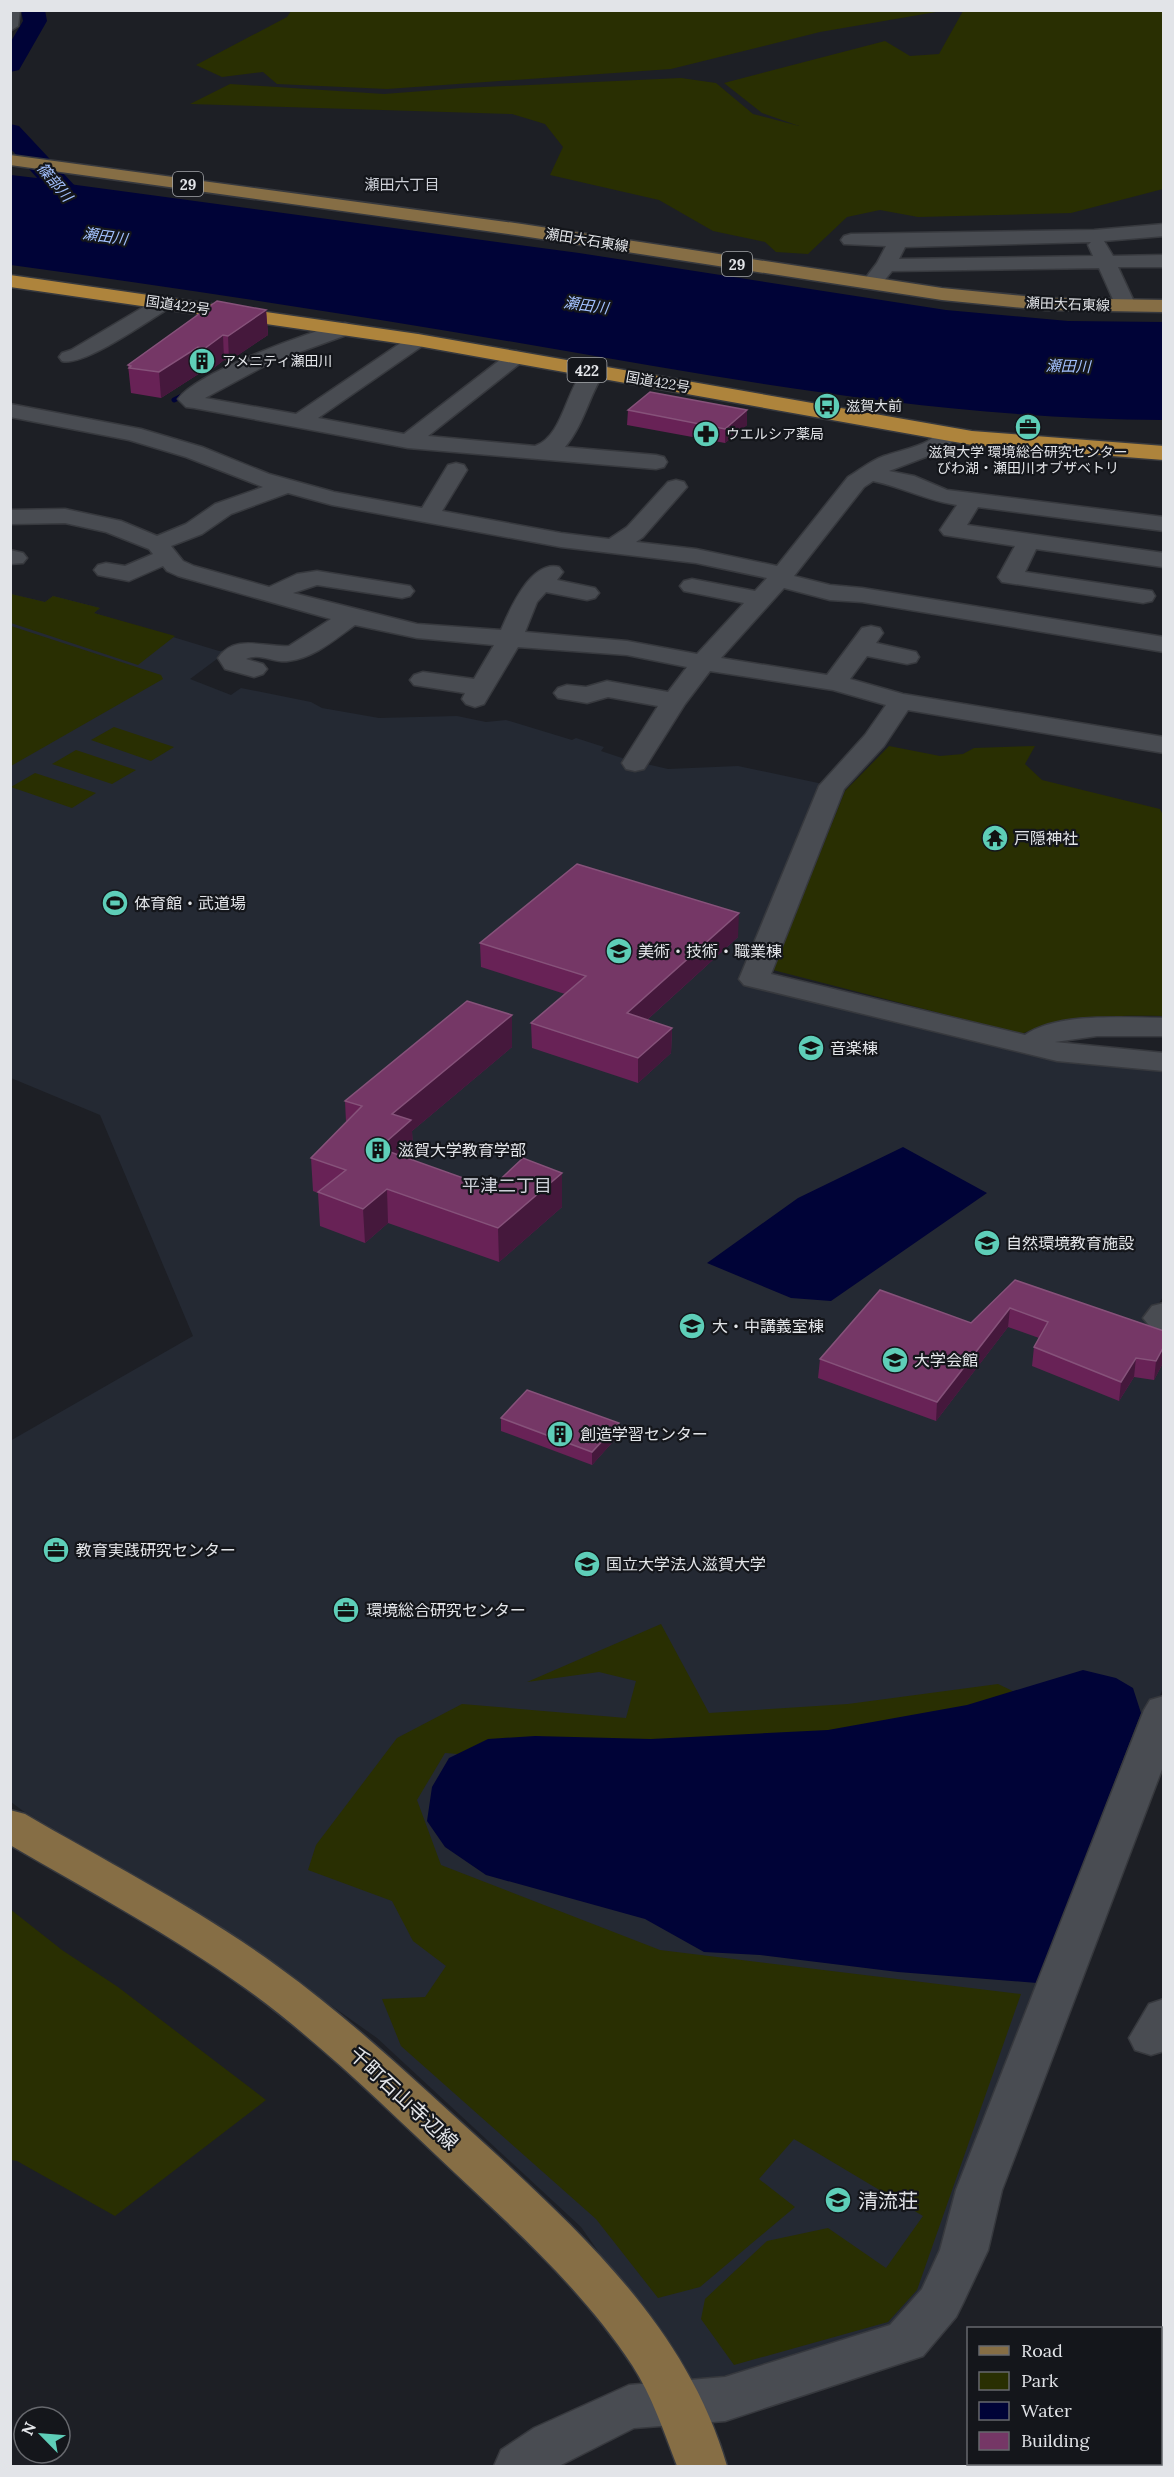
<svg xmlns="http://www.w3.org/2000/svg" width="1174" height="2477" viewBox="0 0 1174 2477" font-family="Lora,'Noto Sans JP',serif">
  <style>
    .built { fill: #242933 }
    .green { fill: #292f02 }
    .water { fill: #000337 }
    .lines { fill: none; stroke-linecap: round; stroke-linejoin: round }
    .stream { stroke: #000337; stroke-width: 5 }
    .river { fill: #000337; fill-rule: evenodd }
    .minor-casing { stroke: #37393e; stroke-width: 3 }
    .major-casing { stroke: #37393e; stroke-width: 3 }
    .highway-casing { stroke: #37393e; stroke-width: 3 }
    .minor { fill: #494c52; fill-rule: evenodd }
    .major { fill: #866e45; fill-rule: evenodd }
    .highway { fill: #ae843c; fill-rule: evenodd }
    .wall { fill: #682256 }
    .shaded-wall { fill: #45183c }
    .building { fill: #753766; stroke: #86527a; stroke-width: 1.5 }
    .labels { text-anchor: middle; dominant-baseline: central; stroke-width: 4.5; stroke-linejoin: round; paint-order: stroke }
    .far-street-label { font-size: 14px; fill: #e2e4e8; stroke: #14161b }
    .far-poi-label { font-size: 14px; fill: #e2e4e8; stroke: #14161b; text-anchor: start }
    .far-water-label { font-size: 15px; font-style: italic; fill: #a3c1fe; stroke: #14161b }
    .shield { fill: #14161b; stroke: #a4a6aa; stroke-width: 1.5 }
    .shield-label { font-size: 15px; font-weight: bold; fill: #e2e4e8 }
    .far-neighbourhood-label { font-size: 15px; fill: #ced1d9; stroke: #14161b }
    .poi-label { font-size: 16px; fill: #e2e4e8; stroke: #14161b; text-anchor: start }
    .neighbourhood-label { font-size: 18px; fill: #ced1d9; stroke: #14161b }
    .near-street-label { font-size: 20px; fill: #e2e4e8; stroke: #14161b }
    .near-poi-label { font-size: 20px; fill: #e2e4e8; stroke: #14161b; text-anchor: start }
  </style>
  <rect width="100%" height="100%" fill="#1d1f25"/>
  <path class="built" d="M11 594 45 602 53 596 100 608 94 613 219 651 229 650 190 679 231 695 241 688 311 702 322 708 379 718 457 716 486 722 506 720 572 740 576 738 604 747 601 751 625 759 668 769 738 766 823 784 745 981 1163 1068V1297L1149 1318 1164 1334 1163 1688 1036 2012 950 2243 899 2332 695 2389 581 2227 377 2038 206 1917 23 1811 11 1802 10 1441 193 1336 100 1115 11 1078Z"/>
  <path class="green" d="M291 11V10L942 11 820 32 671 69 387 89 277 84 263 72 222 77 196 65 287 17Z
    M963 11H1163V189L1071 213 918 217 880 210 847 217 808 254 776 252 765 242 713 231 659 200 550 175 563 147 545 124 512 114 190 104 230 84 384 94 462 88 681 78 716 83 753 114 799 126 762 113 724 83 885 41 910 56 939 54Z
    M11 594 45 602 53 596 100 608 94 613 175 636 138 665 11 623Z
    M11 626 161 675 163 679 11 766Z
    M114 727 174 747 151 761 91 740Z
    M889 746 940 756 963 754 974 748 1035 746 1025 764 1042 780 1160 809 1163 815V1016C1116 1015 1066 1016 1021 1034L773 970 845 791Z
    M76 750 136 770 112 784 52 764Z
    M35 773 96 793 72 808 11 787Z
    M661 1624 709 1713 848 1704 998 1684 1032 1700 850 1743 565 1762 445 1753 417 1800 441 1865 660 1950 1021 1994 917 2290 888 2322 734 2365 701 2319 705 2299 767 2241 828 2228 886 2268 923 2216 794 2139 759 2179 795 2207 700 2287 658 2298 596 2219 401 2046 382 1999 425 1997 446 1966 413 1941 392 1901 308 1870 316 1845 397 1738 462 1704 626 1718 636 1681 599 1672 527 1682Z
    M10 1909 62 1950 118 1987 266 2100 115 2216 17 2161 11 2160Z"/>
  <path class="water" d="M32 142 62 172 69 184 579 253 946 310 1068 321 1163 322V420C952 419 744 382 537 346 362 316 186 289 11 265V175L45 179 44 175 13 144Z
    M903 1147 987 1193 831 1301 791 1298 707 1263 798 1198Z
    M1083 1670 1116 1678 1133 1688 1141 1713 1037 1983 898 1972 760 1955 704 1952 645 1919 486 1875 445 1847 427 1821 432 1787 449 1758 488 1739 535 1736 651 1739 828 1730 967 1705Z"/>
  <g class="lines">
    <path class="stream" d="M174 400 190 392"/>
    <path class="river" d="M21 10H45L47 21 19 70 10 72V43L23 21Z
      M10 124 19 126 77 188 81 194 77 200 67 202 57 200 10 148Z"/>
    <defs>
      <path id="minor" d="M10 10H20L18 26 10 31Z
        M1164 224V236L1104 241 1113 256 1164 255V267H1118L1136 306 1133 310H1119L1116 306 1099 268 892 271 878 288H864L861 284 877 263 886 246 844 244 841 240 844 236 851 234 1094 230ZM1091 242 1088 245 1093 256 899 259 905 247Z
        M164 297 171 299 174 303 171 307C149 320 84 367 62 361L59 357 62 353 71 350 157 299Z
        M345 323 352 325 355 329 352 333 272 362 205 398 296 414 411 336 418 334 425 336 428 340 425 344 318 418 404 434 509 353 516 351 523 353 526 357 523 361 428 436 535 446C570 435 567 358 602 367L605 371C589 395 584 425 565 447L656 455 664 457 667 462 664 467 656 469 408 448 194 408 186 407 178 399C197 372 311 331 345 323Z
        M10 404 141 429 202 447 269 474 334 492 422 508 448 465 456 463 464 465 467 470 442 511 561 533 609 539 627 527 668 482 676 480 684 482 687 487 643 537 636 542 696 549 777 566 848 477C860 470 870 461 884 456 898 451 915 448 928 441 939 434 941 426 956 429L959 434 944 450 889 471 914 476 947 490 1164 517V531L978 507 967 525 1164 553 1163 567 1036 549 1025 572 1152 591 1155 596 1152 601 1143 603 1002 582 998 577 1015 546 944 535 940 530 957 505C928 501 902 487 873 481L864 487 794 576 830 585 862 588 1164 637V652L862 602 830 600 784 588 721 658 827 675 862 628 871 626 880 628 883 633 876 643 916 652 919 657 916 662 907 664 867 656 850 679 903 694 1164 737V753L908 710 884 746 844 789 771 974 1025 1035C1059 1012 1123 1018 1164 1018V1036H1097L1055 1042 1164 1053V1071L1057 1061 744 985 739 979 819 786 865 735 886 705 833 690 710 671 685 704 644 769 635 771 626 769 622 763 658 706 608 697 587 703 558 698 554 693 558 688 567 685 586 687 607 681 668 692 687 667 627 655 518 647 484 704 475 707 466 704 462 699 465 693 414 685 410 680 414 675 423 672 474 679 494 645 417 638 355 625C334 640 314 658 288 661 274 663 259 652 246 659L263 664 267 669 263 674 254 677 225 669 218 658C235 633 265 648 289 646L331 619 178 576 167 571 163 566 129 581 98 575 94 570 98 565 106 563 125 566 153 554 149 549 106 532 65 523 10 524V510L65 509 121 521 157 536 186 524 215 504 263 487 186 457 129 440 10 417ZM288 493 332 505 561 547 696 563 767 578 755 591 692 579 684 581 680 586 684 591 744 603 697 654 627 641 525 632 537 602 546 592 587 600 595 598 599 593 595 588 557 580 563 572 559 567C531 560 510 609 501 630L417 624 293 593 317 585 402 598 410 596 414 591 410 586 317 571 297 574 269 587 194 566 183 561 171 546 202 534 231 514Z
        M10 550 23 553 27 558 23 563 10 564Z
        M1164 1303V1332L1152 1329 1143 1318 1152 1306Z
        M1164 1696V1764L1002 2190 988 2250 963 2303 956 2317 923 2356 725 2421 634 2428 559 2466H494L501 2450 534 2428 629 2385 725 2377 890 2325 922 2289 940 2250 956 2190 1144 1710 1150 1700Z
        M1164 1999V2051L1151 2055 1135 2050 1129 2038 1149 2004Z
        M1160 2441 1164 2442V2466H1137L1135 2464H1160Z"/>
      <path id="major" d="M10 155 522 224 942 288 1045 298 1164 300V312L1045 310 942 300 522 236 10 165Z
        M10 1810 25 1814C107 1862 201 1910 277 1966 356 2023 425 2090 497 2155 594 2245 689 2335 727 2466H677C664 2432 652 2396 632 2365 584 2292 518 2232 455 2173 387 2109 321 2043 245 1988 171 1935 89 1891 10 1845Z"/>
      <path id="highway" d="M10 275 418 334 972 431 1164 446V460L972 445 418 346 10 287Z"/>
    </defs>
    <use href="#minor" class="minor-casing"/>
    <use href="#major" class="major-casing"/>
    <use href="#highway" class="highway-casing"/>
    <use href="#minor" class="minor"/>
    <use href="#major" class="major"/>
    <use href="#highway" class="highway"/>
  </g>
  <path class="wall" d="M266 310 268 335 229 361 224 360 206 374 200 373 161 398 131 393 128 365Z
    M628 410H747V425L725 443 627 425Z
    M738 937 647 1020 672 1028 671 1053 638 1083 532 1048 531 1023 565 994 481 967 480 943Z
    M512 1015V1047L412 1131 413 1153 407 1158 491 1188 562 1173V1207L499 1262 388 1223 365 1243 320 1226 318 1193 313 1191 311 1158 346 1122 345 1101Z
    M1015 1280 1164 1331V1361L1154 1380 1134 1377 1119 1401 1032 1366 1034 1347 1039 1338 1008 1327 936 1421 818 1378 820 1359 971 1323Z
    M501 1418 618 1436 592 1465 501 1431Z"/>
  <path class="shaded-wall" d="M266 310 268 335 229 361 228 336Z
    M223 335 224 360 206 374 204 349Z
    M198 347 200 373 161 398 159 372Z
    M747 410V425L725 443V429Z
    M739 913 738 937 627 1038V1013Z
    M512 1015V1047L412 1131 413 1153 381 1181 379 1148 392 1114Z
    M672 1028 671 1053 638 1083V1058Z
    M562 1173V1207L499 1262 498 1228Z
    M387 1189 388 1223 365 1243 363 1209Z
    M1010 1308 1008 1327 936 1421 937 1402Z
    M1164 1346V1361L1154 1380 1156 1361Z
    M1136 1358 1134 1377 1119 1401 1121 1382Z
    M619 1423 618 1436 592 1465V1452Z"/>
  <path class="building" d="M217 301 266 310 228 336 223 335 204 349 198 347 159 372 129 368 131 366 128 365Z
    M650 392 747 410 725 429 628 410Z
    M577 864 739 913 627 1013 672 1028 638 1058 531 1023 586 976 480 943Z
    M467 1001 512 1015 392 1114 411 1120 379 1148 491 1188 523 1158 562 1173 498 1228 387 1189 363 1209 318 1192 346 1170 311 1158 362 1106 345 1101Z
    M1015 1280 1164 1331V1346L1156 1361 1136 1358 1121 1382 1034 1347 1048 1322 1010 1308 937 1402 820 1359 880 1290 971 1323Z
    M527 1390 619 1423 592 1452 501 1418Z"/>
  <defs>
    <symbol id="building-disc" viewBox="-11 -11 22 22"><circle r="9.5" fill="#5eceb8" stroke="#14161b"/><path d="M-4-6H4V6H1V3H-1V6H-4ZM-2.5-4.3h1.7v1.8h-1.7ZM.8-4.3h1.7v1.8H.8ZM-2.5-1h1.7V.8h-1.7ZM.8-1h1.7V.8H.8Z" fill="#111"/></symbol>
    <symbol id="bus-disc" viewBox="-11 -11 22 22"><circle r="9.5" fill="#5eceb8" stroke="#14161b"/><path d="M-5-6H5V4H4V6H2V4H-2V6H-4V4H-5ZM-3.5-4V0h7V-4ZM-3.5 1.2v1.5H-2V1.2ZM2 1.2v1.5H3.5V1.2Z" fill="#111"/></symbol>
    <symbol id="office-disc" viewBox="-11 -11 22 22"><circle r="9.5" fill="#5eceb8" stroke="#14161b"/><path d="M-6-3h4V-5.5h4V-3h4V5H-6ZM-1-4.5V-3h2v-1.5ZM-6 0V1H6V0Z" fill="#111"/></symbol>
    <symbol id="pharmacy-disc" viewBox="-11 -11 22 22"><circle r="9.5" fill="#5eceb8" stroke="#14161b"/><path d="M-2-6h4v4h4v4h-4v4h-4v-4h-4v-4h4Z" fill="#111"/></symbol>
    <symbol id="temple-disc" viewBox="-11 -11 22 22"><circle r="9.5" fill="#5eceb8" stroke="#14161b"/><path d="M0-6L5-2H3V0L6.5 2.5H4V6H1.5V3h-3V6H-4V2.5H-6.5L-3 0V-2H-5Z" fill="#111"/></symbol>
    <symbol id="stadium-disc" viewBox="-11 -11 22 22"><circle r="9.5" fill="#5eceb8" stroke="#14161b"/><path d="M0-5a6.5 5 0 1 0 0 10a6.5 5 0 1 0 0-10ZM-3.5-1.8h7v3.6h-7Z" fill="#111"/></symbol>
    <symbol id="university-disc" viewBox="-11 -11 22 22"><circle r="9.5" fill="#5eceb8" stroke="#14161b"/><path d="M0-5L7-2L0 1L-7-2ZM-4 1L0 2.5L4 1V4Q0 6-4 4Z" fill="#111"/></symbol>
  </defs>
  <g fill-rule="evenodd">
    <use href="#building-disc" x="187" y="346" width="30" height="30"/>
    <use href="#bus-disc" x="812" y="391" width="30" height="30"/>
    <use href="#office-disc" x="1013" y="412" width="30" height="30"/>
    <use href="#pharmacy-disc" x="691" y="419" width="30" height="30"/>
    <use href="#temple-disc" x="980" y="823" width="30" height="30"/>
    <use href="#stadium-disc" x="100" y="888" width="30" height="30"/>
    <use href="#university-disc" x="604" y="936" width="30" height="30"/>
    <use href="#university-disc" x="796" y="1033" width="30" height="30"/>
    <use href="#building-disc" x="363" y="1135" width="30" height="30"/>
    <use href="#university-disc" x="972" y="1228" width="30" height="30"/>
    <use href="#university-disc" x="677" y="1311" width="30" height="30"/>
    <use href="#university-disc" x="880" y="1345" width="30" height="30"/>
    <use href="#building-disc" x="545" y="1419" width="30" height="30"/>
    <use href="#office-disc" x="41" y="1535" width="30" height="30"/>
    <use href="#university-disc" x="572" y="1549" width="30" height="30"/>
    <use href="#office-disc" x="331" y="1595" width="30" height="30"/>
    <use href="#university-disc" x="823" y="2185" width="30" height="30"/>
  </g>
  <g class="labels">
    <g class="far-street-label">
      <text transform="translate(587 240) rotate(9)">瀬田大石東線</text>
      <text transform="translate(1068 304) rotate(2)">瀬田大石東線</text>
      <text transform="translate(178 305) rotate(8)">国道422号</text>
      <text transform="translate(658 382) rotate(10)">国道422号</text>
    </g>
    <g class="far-poi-label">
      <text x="222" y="361">アメニティ瀬田川</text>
      <text x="846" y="406">滋賀大前</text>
      <text x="726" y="434">ウエルシア薬局</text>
      <text x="1028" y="452" text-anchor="middle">滋賀大学 環境総合研究センター<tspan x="1028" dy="16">びわ湖・瀬田川オブザベトリ</tspan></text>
    </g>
    <g class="far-water-label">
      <text transform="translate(55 182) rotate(50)">篠部川</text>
      <text transform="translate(105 236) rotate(8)">瀬田川</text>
      <text transform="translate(586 305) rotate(8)">瀬田川</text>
      <text transform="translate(1068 366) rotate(1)">瀬田川</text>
    </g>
    <g class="shield">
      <rect x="173" y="172" width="30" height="24" rx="4.5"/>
      <rect x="722" y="252" width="30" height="24" rx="4.5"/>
      <rect x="567.5" y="358" width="39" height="24" rx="4.5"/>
    </g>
    <g class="shield-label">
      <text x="188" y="184">29</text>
      <text x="737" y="264">29</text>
      <text x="587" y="370">422</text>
    </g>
    <g class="far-neighbourhood-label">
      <text x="402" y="184">瀬田六丁目</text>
    </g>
    <g class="poi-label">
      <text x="1014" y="838">戸隠神社</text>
      <text x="134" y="903">体育館・武道場</text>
      <text x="638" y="951">美術・技術・職業棟</text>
      <text x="830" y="1048">音楽棟</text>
      <text x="398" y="1150">滋賀大学教育学部</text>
      <text x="1006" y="1243">自然環境教育施設</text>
      <text x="712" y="1326">大・中講義室棟</text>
      <text x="914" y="1360">大学会館</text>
      <text x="580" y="1434">創造学習センター</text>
      <text x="76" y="1550">教育実践研究センター</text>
      <text x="606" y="1564">国立大学法人滋賀大学</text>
      <text x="366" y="1610">環境総合研究センター</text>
    </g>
    <g class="neighbourhood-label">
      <text x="507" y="1185">平津二丁目</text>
    </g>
    <g class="near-street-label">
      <text transform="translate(404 2098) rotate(43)">千町石山寺辺線</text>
    </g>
    <g class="near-poi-label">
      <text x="858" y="2200">清流荘</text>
    </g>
  </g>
  <rect width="1174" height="2477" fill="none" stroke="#e2e4e8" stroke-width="24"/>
  <rect x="967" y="2327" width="195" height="138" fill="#14161b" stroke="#66686d" stroke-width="1.5"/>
  <rect x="979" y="2346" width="30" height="9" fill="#866e45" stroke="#66686d" stroke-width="1.5"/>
  <text x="1021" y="2357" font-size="18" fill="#e2e4e8">Road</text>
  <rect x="979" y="2372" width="30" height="18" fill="#292f02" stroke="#66686d" stroke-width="1.5"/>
  <text x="1021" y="2387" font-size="18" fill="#e2e4e8">Park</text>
  <rect x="979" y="2402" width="30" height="18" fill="#000337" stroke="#66686d" stroke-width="1.5"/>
  <text x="1021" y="2417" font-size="18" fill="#e2e4e8">Water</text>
  <rect x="979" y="2432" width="30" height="18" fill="#753766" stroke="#66686d" stroke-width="1.5"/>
  <text x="1021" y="2447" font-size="18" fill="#e2e4e8">Building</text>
  <g transform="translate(42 2435) rotate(295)"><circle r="28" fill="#14161b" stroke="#66686d" stroke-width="1.5"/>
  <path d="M0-4.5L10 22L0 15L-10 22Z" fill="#5eceb8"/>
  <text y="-9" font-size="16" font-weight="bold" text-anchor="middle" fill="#e2e4e8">N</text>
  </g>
</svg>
